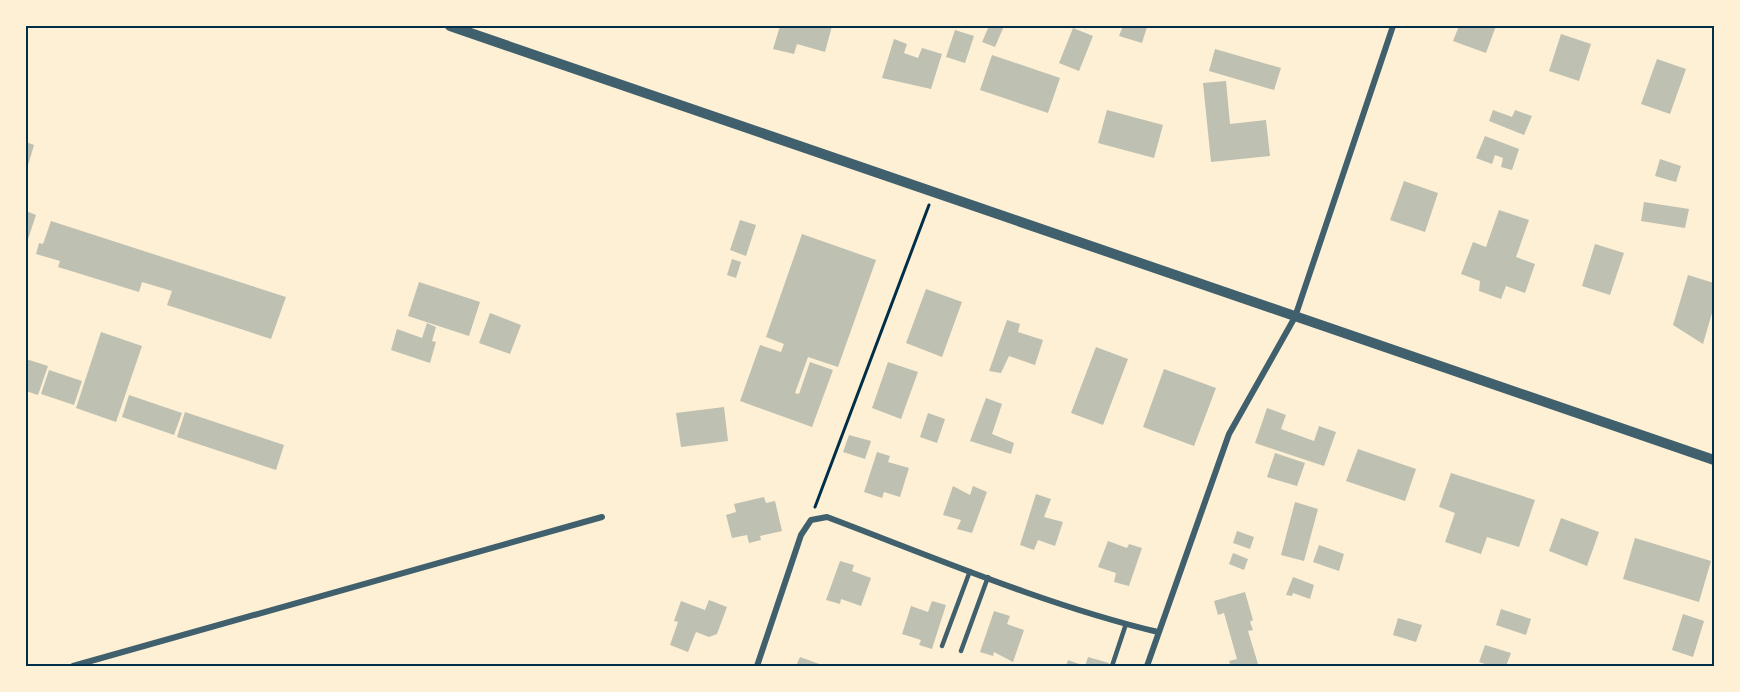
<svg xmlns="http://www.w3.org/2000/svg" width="1740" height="692" viewBox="0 0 1740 692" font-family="'IBM Plex Serif',serif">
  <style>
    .building { fill: #bec0b2 }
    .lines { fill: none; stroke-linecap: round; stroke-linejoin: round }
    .path { stroke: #003049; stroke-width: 3 }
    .service { stroke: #3f606c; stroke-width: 4.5 }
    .minor { stroke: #3f606c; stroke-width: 6 }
    .tertiary { stroke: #3f606c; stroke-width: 10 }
    .neatline { fill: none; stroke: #003049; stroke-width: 2 }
  </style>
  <rect width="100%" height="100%" fill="#fdf0d5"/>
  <path class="building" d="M780 26H832L825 52 797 44 794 54 773 49Z
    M989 26H1004L995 47 982 42Z
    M1123 26 1147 27 1142 43 1119 36Z
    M1459 26H1496L1486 53 1453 41Z
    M1073 28 1093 36 1079 71 1059 63Z
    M955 30 974 36 965 63 946 57Z
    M1561 34 1591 44 1579 81 1549 71Z
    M894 39 907 44 904 53 918 58 922 48 942 54 931 89 882 78Z
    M1215 49 1281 68 1274 90 1209 71Z
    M992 55 1060 78 1048 113 980 90Z
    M1657 59 1686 69 1670 114 1641 104Z
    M1226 81 1230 124 1266 120 1270 156 1211 162 1203 83Z
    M1107 110 1163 125 1154 158 1098 143Z
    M1493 110 1512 117 1515 110 1532 116 1524 135 1489 121Z
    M1485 136 1519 149 1512 170 1501 167 1503 158 1495 155 1492 164 1476 158Z
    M26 142 34 145 26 172Z
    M1660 159 1681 166 1676 182 1655 176Z
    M1404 181 1438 193 1425 232 1390 220Z
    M1644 202 1689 209 1685 228 1641 221Z
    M1499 210 1529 220 1516 257 1535 264 1525 293 1506 286 1501 299 1479 291 1480 281 1461 274 1473 242 1486 247Z
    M26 211 36 215 26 245Z
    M740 220 756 225 746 256 730 250Z
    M51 221 286 297 271 339 167 305 172 291 142 282 139 292 58 267 60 261 36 254 39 243 43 244Z
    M802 234 876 260 838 367 808 357 795 393 799 394 810 362 833 370 812 427 740 401 760 345 781 352 784 344 766 337Z
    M1595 244 1624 253 1610 295 1582 286Z
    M732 259 741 262 736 278 727 275Z
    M1688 275 1714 283V306L1703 344 1673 325Z
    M419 282 480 302 469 336 408 316Z
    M926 289 962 302 942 357 906 343Z
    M490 313 521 325 510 354 479 343Z
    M1007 320 1020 324 1018 332 1043 340 1035 365 1009 356 1001 373 989 371Z
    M427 323 436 327 432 341 436 342 430 363 391 350 397 329 422 338Z
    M101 332 142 346 116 422 76 408Z
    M1096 347 1128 359 1103 425 1071 413Z
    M26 359 48 366 38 395 26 391Z
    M888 362 918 372 901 419 872 408Z
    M1164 369 1216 388 1194 446 1143 427Z
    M49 370 82 381 74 405 41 394Z
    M129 395 182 413 174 435 122 417Z
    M986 398 1002 404 992 434 1014 443 1011 454 970 441Z
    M724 407 728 441 681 447 676 413Z
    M1267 408 1286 415 1281 429 1314 441 1319 426 1336 432 1324 466 1255 443Z
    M185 412 284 445 276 470 177 437Z
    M928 413 945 419 937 443 920 437Z
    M849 435 871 441 865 459 843 452Z
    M1358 449 1416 469 1405 501 1346 481Z
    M877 452 890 456 888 462 909 468 900 497 884 492 882 498 864 492Z
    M1275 453 1305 463 1297 486 1267 477Z
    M1451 473 1535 500 1519 547 1487 537 1481 554 1445 542 1455 513 1439 507Z
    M953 486 970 495 973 486 987 492 972 533 957 529 961 520 943 515Z
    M1036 494 1051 499 1044 517 1063 522 1055 546 1038 540 1034 550 1020 545Z
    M764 497 766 503 775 501 782 531 760 536 761 540 749 543 747 535 732 538 726 515 736 512 734 504Z
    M1295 502 1318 509 1304 561 1281 555Z
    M1561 518 1599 532 1587 566 1549 551Z
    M1237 531 1254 537 1250 549 1233 543Z
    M1635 538 1711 561 1699 602 1623 579Z
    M1108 541 1127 548 1129 544 1142 548 1129 586 1114 582 1116 573 1098 567Z
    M1319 545 1344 554 1339 571 1313 562Z
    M1233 553 1248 559 1244 570 1229 564Z
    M840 561 854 565 852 571 871 578 861 606 841 599 840 604 826 600Z
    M1293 577 1314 585 1310 599 1293 593 1292 596 1286 595Z
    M1245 592 1253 620 1250 622 1253 630 1248 631 1258 664 1231 666 1229 661 1237 659 1224 613 1218 615 1214 601Z
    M709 600 727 607 717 634 709 637 696 632 688 652 670 645 678 622 674 621 681 601 705 610Z
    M932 601 946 605 932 649 919 645 921 640 902 634 911 606 928 612Z
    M1501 609 1531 619 1526 635 1496 625Z
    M994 611 1010 616 1007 624 1024 630 1013 662 994 652 993 656 980 652Z
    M1683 614 1704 621 1693 657 1672 650Z
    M1398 618 1422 625 1416 642 1393 635Z
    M1485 645 1511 653 1506 666H1491L1479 662Z
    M800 657 825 666H796Z
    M1088 657 1109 663 1107 666H1066L1068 660 1085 666Z"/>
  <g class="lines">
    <path class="path" d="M815 507 929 205"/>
    <path class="service" d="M942 646 970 571
      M961 651 988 577
      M1112 666 1126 624"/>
    <path class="minor" d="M73 666 602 517
      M757 666 801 535 811 520 827 517C933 557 1048 606 1158 632
      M1147 666 1229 434 1295 317 1393 26"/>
    <path class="tertiary" d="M450 26 1714 460"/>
  </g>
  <rect width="1740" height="692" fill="none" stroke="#fdf0d5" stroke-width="54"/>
  <rect x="27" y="27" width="1686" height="638" class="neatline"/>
</svg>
